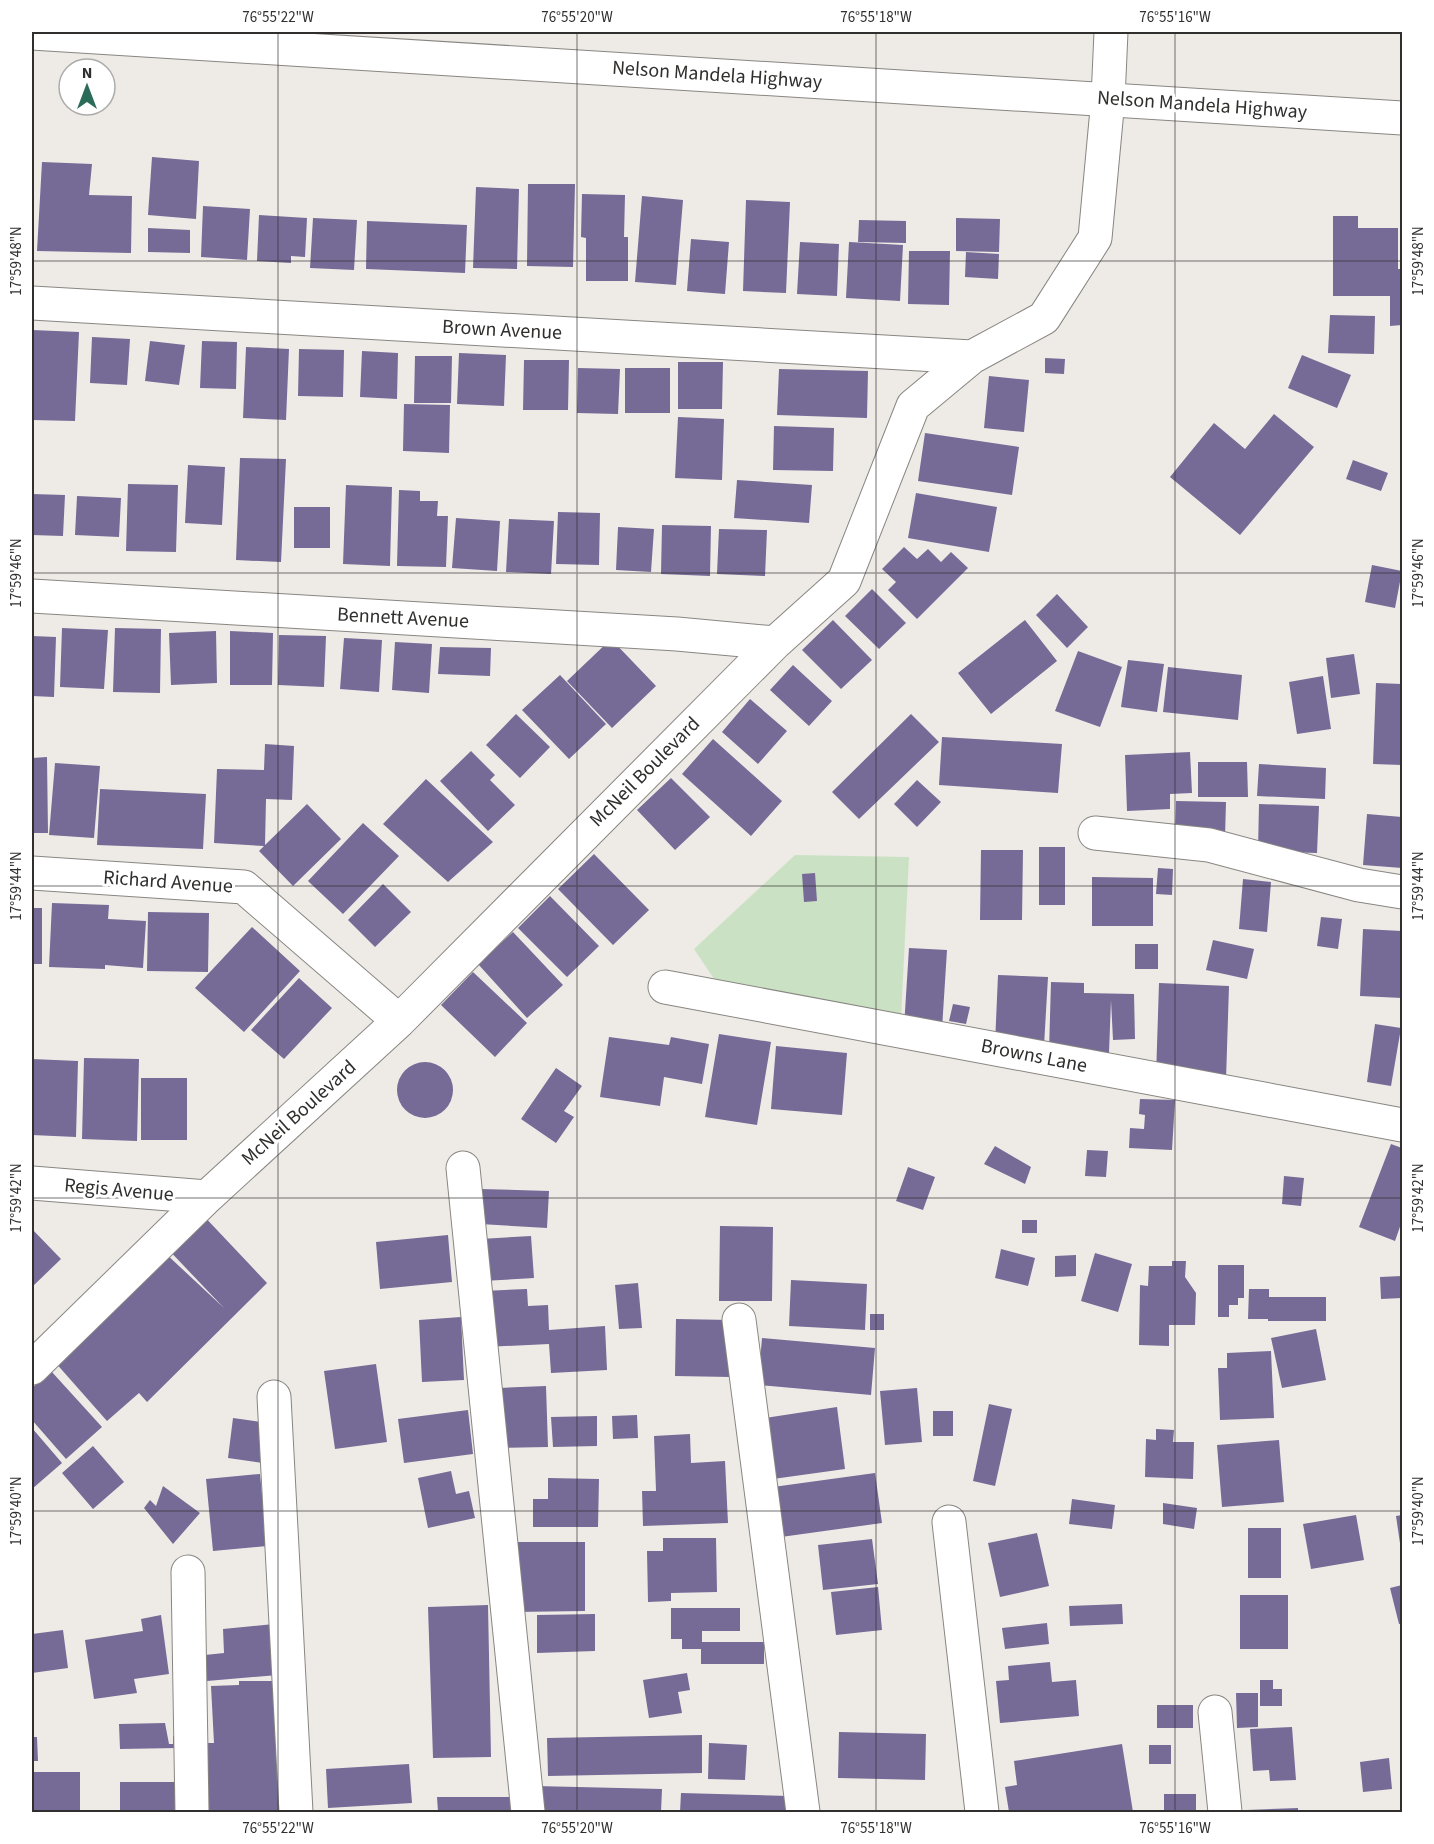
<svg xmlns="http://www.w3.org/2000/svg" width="1434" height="1844" viewBox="0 0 1434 1844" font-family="'Source Sans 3',sans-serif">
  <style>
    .green { fill: #cae2c3 }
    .building { fill: #766a96 }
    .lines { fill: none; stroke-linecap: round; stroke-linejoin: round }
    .street-casing { stroke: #898682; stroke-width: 35 }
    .highway-casing { stroke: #898682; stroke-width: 35 }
    .street { stroke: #fff; stroke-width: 33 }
    .highway { stroke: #fff; stroke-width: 33 }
    .ticks { fill: none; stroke: #302f2e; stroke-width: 1.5; stroke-opacity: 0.45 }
    .labels { text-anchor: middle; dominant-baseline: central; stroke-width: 6; stroke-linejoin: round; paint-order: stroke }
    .street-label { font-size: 20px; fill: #302f2e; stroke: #fff }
    .neatline { fill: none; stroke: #302f2e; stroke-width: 2 }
    .ticks-label { font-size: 15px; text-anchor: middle; fill: #302f2e }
  </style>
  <rect width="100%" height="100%" fill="#eeebe7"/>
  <path class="green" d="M795 855 909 857 900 1039 734 1009 694 949Z"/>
  <path class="building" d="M152 157 199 161 196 219 148 215Z
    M42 162 92 164 89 195 132 196 131 253 37 251Z
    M528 184H575L573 267 527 266Z
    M476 187 519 189 517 269 473 268Z
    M582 194 625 195 624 237H628V281H586V238L581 237Z
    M642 196 683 200 676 285 635 282Z
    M746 200 790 202 786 293 743 291Z
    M203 206 250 209 247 260 201 257Z
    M259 215 307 218 305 257 291 256V263L257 261Z
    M1333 216H1358V228H1398V269H1402V325L1390 326V296H1333Z
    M313 218 357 220 354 270 310 268Z
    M956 218 1000 219 999 252 956 251Z
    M859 220 906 221V243L858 242Z
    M367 221 467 225 465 273 366 269Z
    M148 228 190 230V253L148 252Z
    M691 239 729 242 725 294 687 291Z
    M800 242 839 244 837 296 797 294Z
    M849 242 903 245 900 301 846 298Z
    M909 251H950L949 305 908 304Z
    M966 252 999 254 998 279 965 277Z
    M1330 315 1375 316 1374 354 1328 353Z
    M32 330 79 332 75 421 32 420Z
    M92 337 130 339 127 385 90 383Z
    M150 341 185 345 179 385 145 381Z
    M202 341 237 342 236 389 200 388Z
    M246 347 289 349 286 420 243 418Z
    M299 349 344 350 343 397 298 396Z
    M362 351 398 353 397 399 360 397Z
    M459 353 506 355 504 406 457 404Z
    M1302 355 1351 375 1337 408 1288 388Z
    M415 356H452L451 403H414Z
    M1045 358 1065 359 1064 374 1045 373Z
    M524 360H569L568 410H523Z
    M678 362H723L722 409H678Z
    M578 368 620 369 618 414 577 413Z
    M625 368H670V413H625Z
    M779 369 868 371 867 418 777 415Z
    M989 376 1029 380 1024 432 984 428Z
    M404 404 450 405 449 453 403 451Z
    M1274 414 1314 447 1240 535 1170 477 1214 423 1245 449Z
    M678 417 724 419 722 480 675 478Z
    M774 426 834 428 833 471 773 470Z
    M925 433 1019 447 1012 495 918 481Z
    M240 458 286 459 281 562 236 560Z
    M1353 460 1388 473 1381 491 1346 479Z
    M188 465 225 467 222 525 185 523Z
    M737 480 812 485 809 523 734 518Z
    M128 484 178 485 176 552 126 551Z
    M346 485 392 487 390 566 343 564Z
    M399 490 420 491V501H438L437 516H448L446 567 397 566Z
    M916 493 997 507 989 552 908 538Z
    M32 494 65 495 63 536 32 535Z
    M77 496 121 498 119 537 75 535Z
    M294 507H330V548H294Z
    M558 512 600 513 599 565 556 564Z
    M456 518 500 521 497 571 452 568Z
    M509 519 554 521 551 574 506 572Z
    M662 525 711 526 710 576 661 574Z
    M618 527 654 529 651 572 616 570Z
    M719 529 767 530 765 576 717 574Z
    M904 547 917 559 928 549 941 562 951 552 968 568 917 619 888 590 896 582 882 569Z
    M1372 565 1402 571 1395 608 1365 602Z
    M872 589 906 623 879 649 845 616Z
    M1057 594 1088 627 1067 648 1036 615Z
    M833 620 872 660 841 689 802 650Z
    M1025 620 1057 661 991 714 958 673Z
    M62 628 108 630 104 689 60 687Z
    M115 628 161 629 160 693 113 692Z
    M216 631 217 683 171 685 169 633Z
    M230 631 273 633 272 685H230Z
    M279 635 326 636 324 687 278 685Z
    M32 636 56 637 54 697 32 696Z
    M344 638 382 640 379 692 340 689Z
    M611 639 656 686 612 728 567 681Z
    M395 642 432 644 429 693 392 690Z
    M440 647 491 648 490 676 438 674Z
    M1078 651 1122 667 1100 727 1055 711Z
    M1354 654 1360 694 1331 698 1326 658Z
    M1128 660 1164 664 1157 712 1121 707Z
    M793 665 832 701 809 726 770 690Z
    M1168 667 1242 675 1238 720 1163 712Z
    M560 675 606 724 569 759 522 710Z
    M1323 676 1331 729 1297 734 1289 682Z
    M1376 683 1402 684V765L1373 764Z
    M750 699 787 731 758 764 722 732Z
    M516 714 550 747 520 778 486 745Z
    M911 714 939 742 859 819 832 792Z
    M942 737 1062 744 1058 793 939 785Z
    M713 739 782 801 751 836 682 774Z
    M265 744 294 746 292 800 266 799 265 845 307 804 341 839 293 886 259 851 264 846 214 843 217 769 264 770Z
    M471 751 495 775 490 780 515 805 488 831 440 781Z
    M1190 752 1192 793 1170 794V809L1127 811 1125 755Z
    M47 757 48 833H32V758Z
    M1198 762H1247L1248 797H1198Z
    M55 763 100 766 94 838 49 835Z
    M1259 764 1326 768 1325 799 1257 796Z
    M671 778 710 817 675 850 637 810Z
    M426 779 493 842 448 882 383 824Z
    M917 780 941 802 917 827 894 804Z
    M100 789 206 794 203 849 97 845Z
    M1176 801 1226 802 1225 837 1175 835Z
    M1259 804 1319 806 1317 853 1258 851Z
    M1367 814 1402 817V868L1363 865Z
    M363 823 399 856 343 914 308 881Z
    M1039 847H1065V905H1039Z
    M981 850H1023L1022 920H980Z
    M594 854 649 910 613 945 558 889Z
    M1158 868 1173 869 1172 895 1156 894Z
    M815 873 817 901 804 902 802 874Z
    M1092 877 1153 878V926H1092Z
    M1243 879 1271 882 1267 932 1239 929Z
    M383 884 411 912 375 947 348 920Z
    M550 896 599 946 567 977 518 928Z
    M52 903 109 905 108 919 146 921 143 968 105 965V969L49 967Z
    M32 908H42V964H32Z
    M148 912 209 913 208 972 147 971Z
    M1321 917 1342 919 1338 949 1317 946Z
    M252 927 300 971 244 1032 195 988Z
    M1363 929 1402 931V998L1360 996Z
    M513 932 563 985 527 1018 478 964Z
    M1213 940 1254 949 1247 979 1206 970Z
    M1135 944H1158V969H1135Z
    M909 948 947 950 942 1029 904 1027Z
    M473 972 527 1023 495 1057 441 1005Z
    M998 975 1048 977 1044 1046 995 1044Z
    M299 978 332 1008 284 1059 251 1030Z
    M1051 982 1084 983V993L1134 994 1135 1039 1113 1040 1111 1000 1109 1053 1049 1051Z
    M1159 983 1229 986 1226 1080 1156 1077Z
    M953 1004 970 1007 966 1024 949 1021Z
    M1375 1024 1401 1028 1391 1086 1367 1082Z
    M719 1034 771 1042 757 1125 705 1117Z
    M609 1037 669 1045 671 1037 709 1044 702 1084 664 1077 660 1106 600 1097Z
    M776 1046 847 1053 842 1115 771 1109Z
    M84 1058 139 1059 137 1141 82 1139Z
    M32 1059 78 1061 76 1137 32 1135Z
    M397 1090a28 28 0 1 1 56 0a28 28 0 1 1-56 0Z
    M556 1068 582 1086 564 1111 574 1117 556 1143 521 1119Z
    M141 1078H187V1140H141Z
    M1140 1099 1175 1100 1172 1150 1129 1148 1130 1128 1144 1129 1145 1115 1139 1114Z
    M1391 1144 1402 1148V1221L1395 1241 1359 1227Z
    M995 1146 1031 1167 1025 1184 984 1164Z
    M1087 1150 1108 1151 1106 1177 1085 1176Z
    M908 1167 935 1177 923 1210 896 1201Z
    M1284 1176 1304 1178 1301 1206 1282 1204Z
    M480 1189 549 1191 547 1228 480 1224Z
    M200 1212 267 1283 147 1402 139 1393 107 1421 54 1361 164 1252 224 1308 164 1245Z
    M1022 1220H1037V1233H1022Z
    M720 1226 773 1227 772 1301H719Z
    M32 1229 61 1259 32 1287Z
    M448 1235 452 1282 380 1289 376 1242Z
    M531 1236 534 1278 483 1281 480 1239Z
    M1001 1249 1035 1258 1028 1286 995 1278Z
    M1095 1253 1132 1264 1118 1312 1081 1301Z
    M1076 1255V1276L1055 1277V1256Z
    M1172 1261H1186L1185 1277 1196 1293 1195 1325H1169V1346L1139 1345 1140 1285 1148 1286 1149 1266H1172Z
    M1218 1265H1244V1298H1238V1305H1229V1317H1218Z
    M1402 1276V1298L1381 1299 1380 1277Z
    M791 1280 867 1284 865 1330 789 1326Z
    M638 1283 642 1328 619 1329 615 1285Z
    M527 1289 528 1306 548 1305 549 1330 605 1326 607 1370 551 1373 549 1344 485 1347 483 1291Z
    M1249 1289H1269V1297H1326V1321H1268V1319H1248Z
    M870 1314H884V1330H870Z
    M461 1317 464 1380 422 1382 419 1320Z
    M676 1319 731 1320 730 1377 675 1376Z
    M1316 1329 1326 1380 1282 1388 1271 1338Z
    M762 1338 875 1348 871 1395 758 1385Z
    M1271 1351 1274 1418 1220 1420 1218 1368H1227V1353Z
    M376 1364 387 1442 335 1449 324 1371Z
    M51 1371 102 1427 66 1459 32 1420V1388Z
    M546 1386 548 1447 501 1448 499 1388Z
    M917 1388 922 1442 885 1445 880 1391Z
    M989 1404 1012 1409 995 1486 973 1481Z
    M837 1407 845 1469 773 1479 765 1418Z
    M468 1410 473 1454 404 1463 398 1419Z
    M933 1411H953V1436H933Z
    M637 1415 638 1438 613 1439 612 1416Z
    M597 1416V1446L553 1447 551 1417Z
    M233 1418 269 1423 263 1463 228 1458Z
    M32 1428 62 1463 32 1489Z
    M1156 1429 1174 1430 1173 1442H1194L1193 1479 1145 1477 1146 1439 1156 1440Z
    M690 1434 691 1463 725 1461 728 1523 643 1526 642 1491H656L654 1436Z
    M1279 1440 1284 1502 1222 1507 1217 1445Z
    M93 1446 124 1482 93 1509 62 1473Z
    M451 1471 456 1494 469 1491 475 1518 428 1528 418 1478Z
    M875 1473 882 1523 781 1537 773 1487Z
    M260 1474 267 1546 213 1551 206 1479Z
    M548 1478 599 1479 598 1527H533V1499H548Z
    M163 1486 200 1513 173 1544 144 1508 150 1500 156 1506Z
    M1072 1499 1115 1505 1112 1529 1069 1524Z
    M1163 1503 1197 1508 1194 1529 1163 1524Z
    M1356 1515 1364 1560 1311 1569 1303 1524Z
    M1402 1515V1550H1401L1396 1516Z
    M1248 1528H1281V1578H1248Z
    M1037 1533 1049 1586 1000 1597 988 1543Z
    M663 1538H716L717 1592 671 1593V1601L648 1602 647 1551H663Z
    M872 1539 878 1584 823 1590 818 1545Z
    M512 1542H585V1611L513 1612Z
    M1402 1585V1624H1399L1390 1588Z
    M878 1587 882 1630 836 1635 831 1592Z
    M1240 1595H1288V1649H1240Z
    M1122 1604 1123 1624 1070 1626 1069 1606Z
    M488 1605 491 1757 433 1758 428 1607Z
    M671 1608H740V1631H702V1642H764V1664H701V1649H682V1639H671Z
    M595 1614V1651L537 1653V1615Z
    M161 1615 169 1674 134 1679 137 1693 94 1699 85 1640 143 1631 141 1619Z
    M1047 1623 1049 1644 1005 1649 1002 1628Z
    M274 1624 278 1675 207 1681 205 1655 224 1653 223 1629Z
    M63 1630 68 1668 32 1673V1634Z
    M1050 1662 1052 1682 1076 1680 1079 1716 1000 1723 996 1681 1009 1680 1008 1666Z
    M687 1673 690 1690 678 1692 682 1713 649 1718 643 1680Z
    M1260 1680H1273V1689H1282V1706H1260Z
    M239 1681H272V1685H291L282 1812H204L202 1743H214L211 1686 239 1685Z
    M1236 1693H1258V1727L1237 1728Z
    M1157 1705H1193V1728H1157Z
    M165 1723 169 1744H173V1736L178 1735V1748L120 1749 119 1724Z
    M1292 1727 1296 1780 1270 1781 1269 1770 1253 1771 1250 1729Z
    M839 1732 926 1734 925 1780 838 1778Z
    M702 1735V1773L548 1776 547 1738Z
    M32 1737H37L38 1761H32Z
    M709 1743 747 1745 745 1780 708 1779Z
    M1122 1744 1133 1812H1009L1005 1787 1017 1785 1014 1761Z
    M1149 1745H1171V1764H1149Z
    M1389 1758 1392 1789 1363 1792 1360 1762Z
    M409 1764 412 1803 328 1808 326 1769Z
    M32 1772H80V1812H32Z
    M120 1782H181V1812H120Z
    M535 1786 662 1789 661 1812H534Z
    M681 1793 788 1796 787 1812H680Z
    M1164 1794H1196V1812H1164Z
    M437 1797H515L516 1812H438Z
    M1298 1808V1812H1246V1810Z"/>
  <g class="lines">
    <defs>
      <path id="street" d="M32 303 972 357
        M32 596 677 634 775 643
        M1095 833 1209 845 1359 885 1402 892
        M32 873 244 887 399 1021
        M665 987 1402 1125
        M463 1168 528 1812
        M32 1183 207 1197
        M739 1320 803 1812
        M32 1368 207 1197 399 1021 775 643 844 581 913 406 972 357 1044 318 1095 238 1108 99 1111 32
        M274 1397 296 1812
        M949 1522 982 1812
        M188 1572 192 1812
        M1215 1712 1225 1812"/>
      <path id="highway" d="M32 33 1402 118"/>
    </defs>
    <use href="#street" class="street-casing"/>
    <use href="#highway" class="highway-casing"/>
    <use href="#street" class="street"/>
    <use href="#highway" class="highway"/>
  </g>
  <path class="ticks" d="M278 32V1812M577 32V1812M876 32V1812M1175 32V1812M32 261H1402M32 573H1402M32 886H1402M32 1198H1402M32 1511H1402"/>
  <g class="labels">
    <g class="street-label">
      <text transform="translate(717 75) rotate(4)">Nelson Mandela Highway</text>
      <text transform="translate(1202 105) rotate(4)">Nelson Mandela Highway</text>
      <text transform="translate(502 330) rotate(3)">Brown Avenue</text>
      <text transform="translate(403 618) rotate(3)">Bennett Avenue</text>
      <text transform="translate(645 772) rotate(-45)">McNeil Boulevard</text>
      <text transform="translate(168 882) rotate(4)">Richard Avenue</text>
      <text transform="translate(1034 1056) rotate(11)">Browns Lane</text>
      <text transform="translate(299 1113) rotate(-42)">McNeil Boulevard</text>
      <text transform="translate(119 1190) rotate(5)">Regis Avenue</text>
    </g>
  </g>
  <rect width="1434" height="1844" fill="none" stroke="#ffffff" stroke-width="66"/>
  <g transform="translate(87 87)"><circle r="28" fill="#ffffff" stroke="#acacab" stroke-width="1.5"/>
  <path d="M0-4.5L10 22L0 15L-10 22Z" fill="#2a6b59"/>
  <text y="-9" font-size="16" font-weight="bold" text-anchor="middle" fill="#302f2e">N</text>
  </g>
  <rect x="33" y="33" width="1368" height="1778" class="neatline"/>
  <g class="ticks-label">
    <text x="278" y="22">76°55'22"W</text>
    <text x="577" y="22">76°55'20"W</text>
    <text x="876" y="22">76°55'18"W</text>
    <text x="1175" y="22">76°55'16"W</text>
    <text transform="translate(16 261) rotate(-90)" y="5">17°59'48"N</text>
    <text transform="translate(1418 261) rotate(-90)" y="5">17°59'48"N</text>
    <text transform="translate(16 573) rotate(-90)" y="5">17°59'46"N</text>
    <text transform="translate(1418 573) rotate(-90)" y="5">17°59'46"N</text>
    <text transform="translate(16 886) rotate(-90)" y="5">17°59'44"N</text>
    <text transform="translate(1418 886) rotate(-90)" y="5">17°59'44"N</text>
    <text transform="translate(16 1198) rotate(-90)" y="5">17°59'42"N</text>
    <text transform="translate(1418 1198) rotate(-90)" y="5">17°59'42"N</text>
    <text transform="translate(16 1511) rotate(-90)" y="5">17°59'40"N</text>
    <text transform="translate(1418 1511) rotate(-90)" y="5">17°59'40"N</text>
    <text x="278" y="1833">76°55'22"W</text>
    <text x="577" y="1833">76°55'20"W</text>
    <text x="876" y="1833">76°55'18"W</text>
    <text x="1175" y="1833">76°55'16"W</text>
  </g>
</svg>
